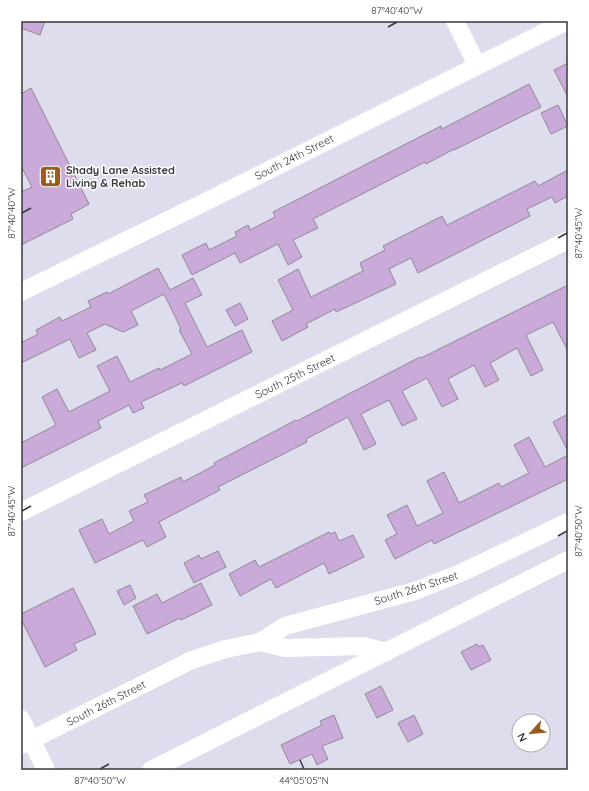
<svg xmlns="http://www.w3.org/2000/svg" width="589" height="791" viewBox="0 0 589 791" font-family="Quicksand,sans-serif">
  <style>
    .building { fill: #caaad8; stroke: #918895 }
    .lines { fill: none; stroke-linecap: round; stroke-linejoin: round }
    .minor { stroke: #fff; stroke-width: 18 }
    .ticks { fill: none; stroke: #38373e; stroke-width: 1.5 }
    .labels { text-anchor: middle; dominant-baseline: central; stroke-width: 3; stroke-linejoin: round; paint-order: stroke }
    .street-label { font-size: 11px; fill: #38373e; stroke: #fff }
    .poi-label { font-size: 11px; font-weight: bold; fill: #38373e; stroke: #fff; text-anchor: start }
    .neatline { fill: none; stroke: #38373e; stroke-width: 1.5 }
    .ticks-label { font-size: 10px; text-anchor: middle; fill: #38373e }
  </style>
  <rect width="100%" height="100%" fill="#dedded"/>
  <path class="building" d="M21 21H45L40 35 21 28Z
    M568 63V97L554 70Z
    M529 84 541 107 454 150V149L426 164 425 162 313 219 318 228 293 240 302 257 288 265 278 244 240 263 235 253 192 275 182 255 206 243 209 250 237 236 235 232 248 225 250 230 275 217 273 212 441 126 442 129Z
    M31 88 89 204 71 214 73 219 21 245V192L32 187 21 166V94Z
    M558 105 568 126 551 134 541 113Z
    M568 170V196L555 203 552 197 527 209 530 216 418 273 411 258 389 269 396 284 336 312 335 309 306 324 308 327 282 341 272 321 293 310 278 280 298 269 311 297 363 271 360 263 385 250 383 246 442 216 447 225 535 181 538 186Z
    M158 268 170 290 193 278 202 295 185 303 207 347 242 330 252 352 184 386 182 383 141 402 144 408 133 413 129 405 98 421 101 428 21 468V443L56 425 42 397 57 389 69 412 110 391 97 366 117 356 130 382 159 368 160 370 192 354 179 330 181 329 164 294 131 311 138 325 123 332 105 324 87 333 96 350 79 358 70 339 21 363V343L38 334 36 330 60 317 62 321 91 307 88 301 107 292 108 294Z
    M568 285V351L553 322 526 335 543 370 531 376 517 348 490 363 499 380 485 387 474 365 448 379 458 399 442 407 427 378 402 391 417 419 402 426 389 400 361 414 376 444 364 450 348 417 306 439 307 442 218 487 220 490 159 522 166 537 147 547 143 540 95 563 79 530 102 519 109 534 134 521 129 511 148 502 144 495 181 477 183 482 215 465 214 463 296 420 297 421 339 399 420 357 421 358Z
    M240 303 248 319 235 326 226 310Z
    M568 414V451L553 422Z
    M529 437 545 467 568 455V479L434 544 432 540 395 559 385 540 397 534 387 515 407 505 417 526 443 513 427 481 444 472 459 503 499 483 501 487 529 473 514 445Z
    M329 532 331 534 335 532 339 541 353 535 364 557 329 574 324 563 276 588 271 579 240 596 229 574 255 560 259 567Z
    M218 551 226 567 194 583 184 563 199 555 201 559Z
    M201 583 212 605 181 620 180 618 147 634 133 606 157 594 162 603Z
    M130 585 136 598 124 605 117 591Z
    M73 588 96 634 74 644 77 650 45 667 21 619V614Z
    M477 644 479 647 483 645 491 660 471 670 461 652Z
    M381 686 393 710 377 718 365 694Z
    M334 715 343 738 322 746 328 759 317 765 312 754 290 764 281 745 322 725 320 721Z
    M414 715 423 734 408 742 398 723Z"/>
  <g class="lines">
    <path class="minor" d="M455 21 477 65
      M21 292 199 205 567 21
      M21 512 568 240
      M260 642 285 648 363 646 387 652
      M21 719 46 770
      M21 745 192 660 226 649 260 642 285 626 415 591 463 572 568 522
      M151 770 568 560"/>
  </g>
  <path class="ticks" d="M388 27 397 22M22 213 31 208M558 238 567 233M22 511 31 506M558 536 567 531M300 760 304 769M100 769 109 764"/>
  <defs>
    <symbol id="building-square" viewBox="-11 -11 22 22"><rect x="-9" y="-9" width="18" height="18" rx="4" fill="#975c1b" stroke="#fff"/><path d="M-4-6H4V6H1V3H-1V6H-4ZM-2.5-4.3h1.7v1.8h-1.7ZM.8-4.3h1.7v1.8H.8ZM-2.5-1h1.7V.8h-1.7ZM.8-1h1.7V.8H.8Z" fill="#fff"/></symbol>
  </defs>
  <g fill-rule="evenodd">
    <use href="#building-square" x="38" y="164" width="25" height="25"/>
  </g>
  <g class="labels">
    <g class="street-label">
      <text transform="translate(294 157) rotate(-27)">South 24th Street</text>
      <text transform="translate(295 376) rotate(-26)">South 25th Street</text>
      <text transform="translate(416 588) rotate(-18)">South 26th Street</text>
      <text transform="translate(106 703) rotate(-27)">South 26th Street</text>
    </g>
    <g class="poi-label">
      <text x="66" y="170">Shady Lane Assisted<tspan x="66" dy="13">Living &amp; Rehab</tspan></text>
    </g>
  </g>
  <rect width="589" height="791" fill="none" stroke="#ffffff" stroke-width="44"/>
  <g transform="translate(531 733) rotate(243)"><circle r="19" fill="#ffffff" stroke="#afafb2"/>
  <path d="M0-3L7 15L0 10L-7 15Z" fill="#975c1b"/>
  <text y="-6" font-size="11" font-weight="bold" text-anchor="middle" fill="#38373e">N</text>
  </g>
  <rect x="22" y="22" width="545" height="747" class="neatline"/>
  <g class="ticks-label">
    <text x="397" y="14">87°40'40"W</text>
    <text transform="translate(11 213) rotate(-90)" y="4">87°40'40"W</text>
    <text transform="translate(578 233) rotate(-90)" y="4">87°40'45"W</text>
    <text transform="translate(11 511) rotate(-90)" y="4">87°40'45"W</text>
    <text transform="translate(578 531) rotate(-90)" y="4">87°40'50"W</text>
    <text x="100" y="784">87°40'50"W</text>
    <text x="304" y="784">44°05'05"N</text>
  </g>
</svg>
